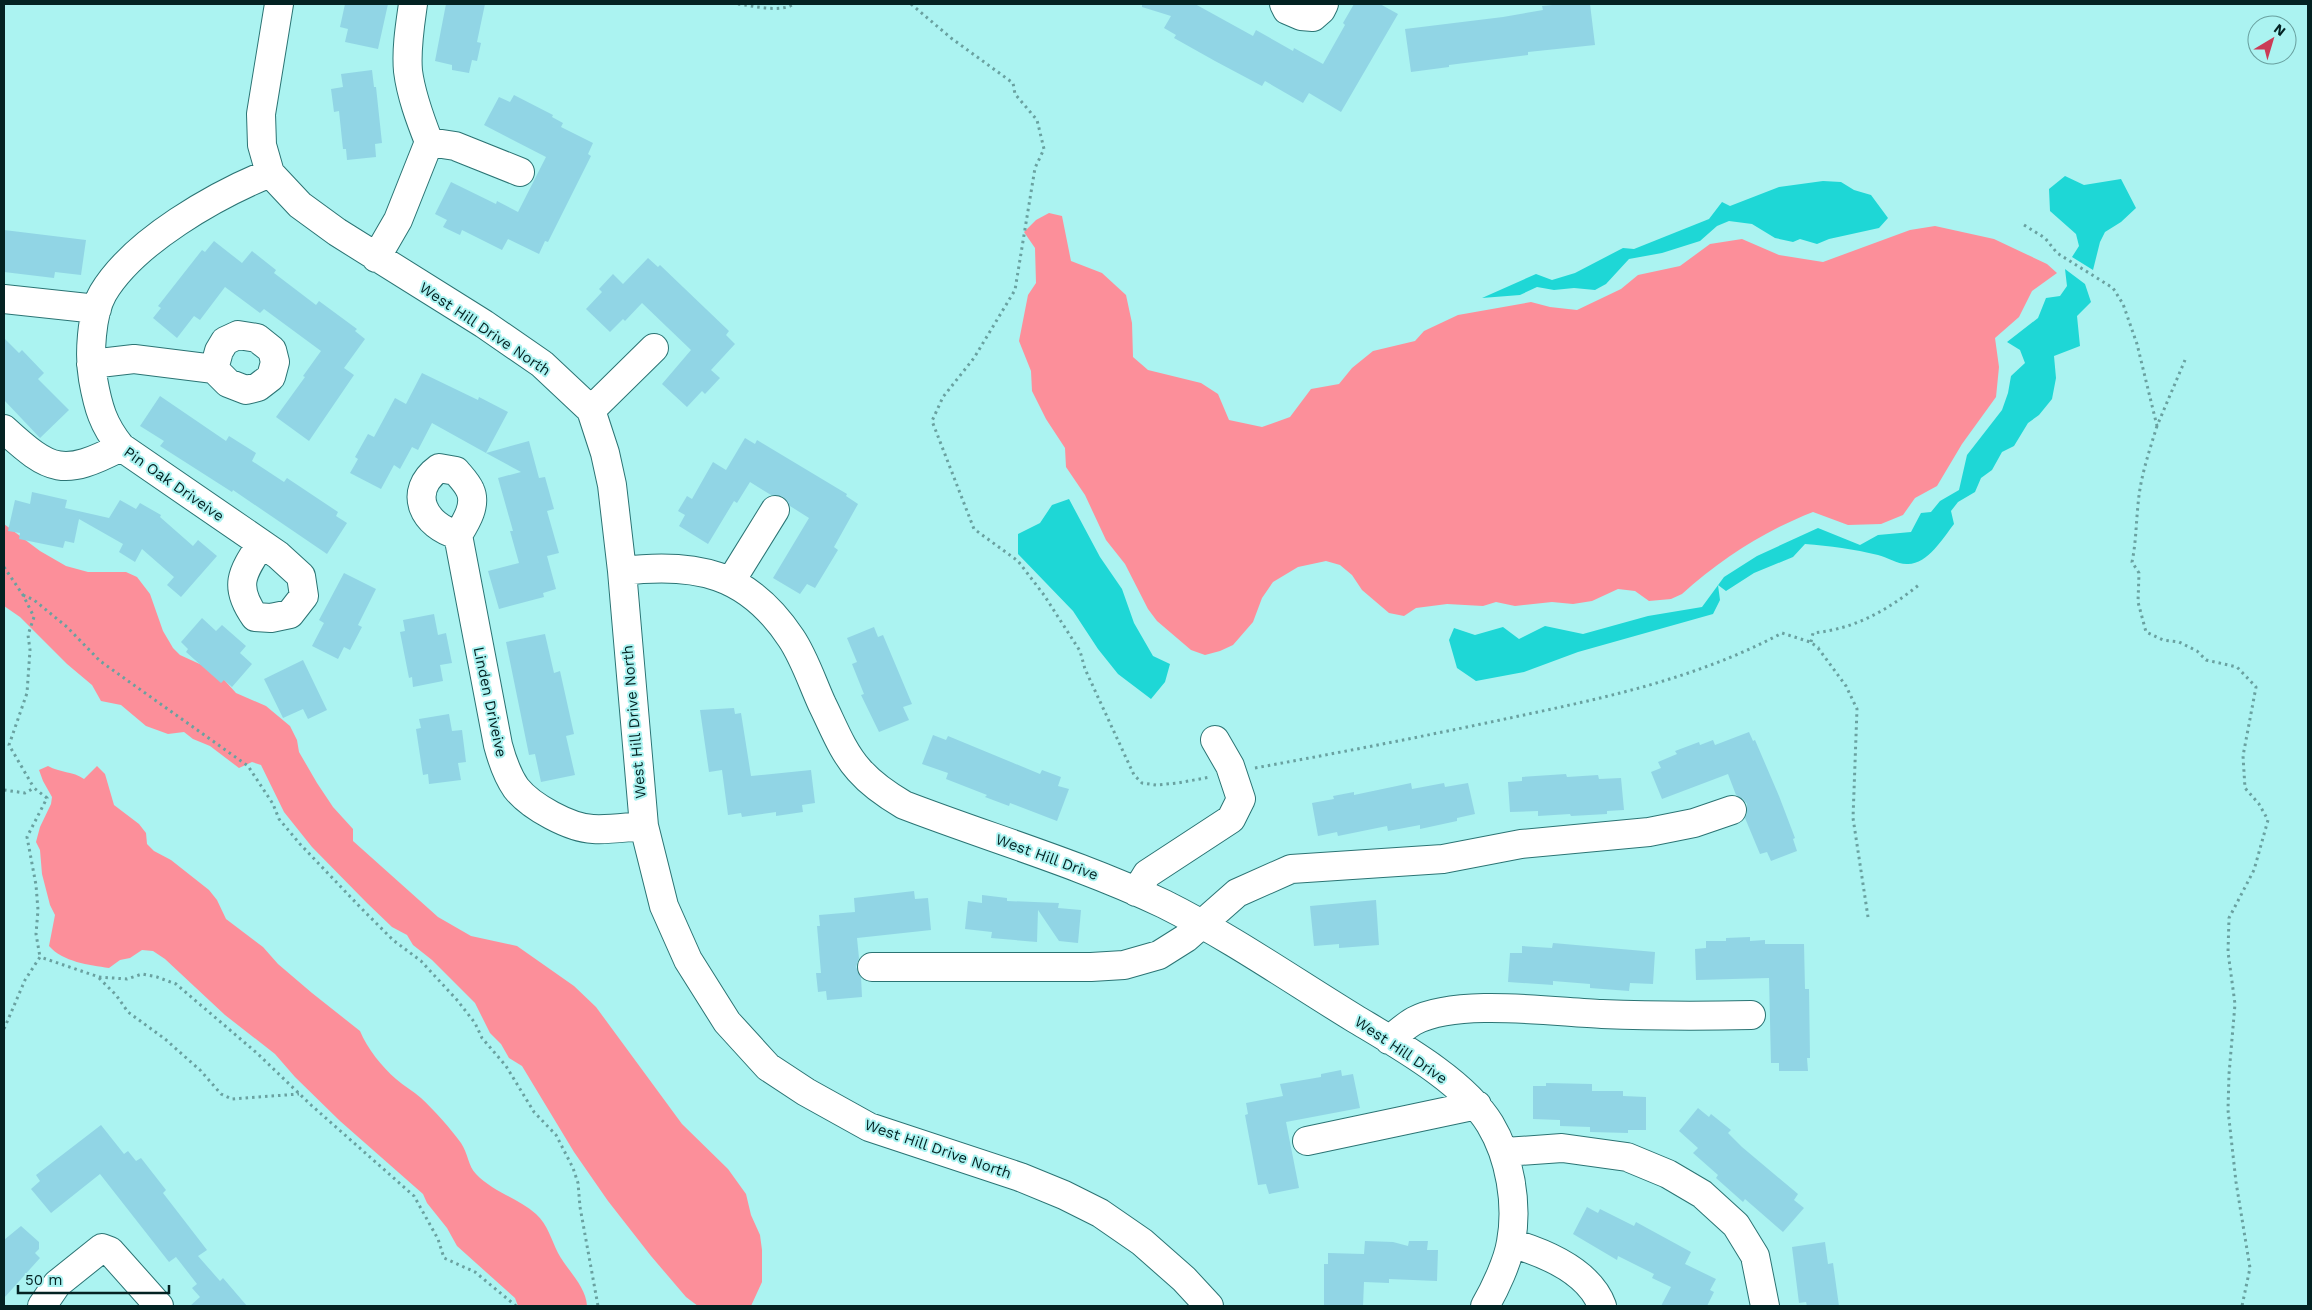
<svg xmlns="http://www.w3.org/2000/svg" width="2312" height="1310" viewBox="0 0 2312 1310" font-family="'Work Sans',sans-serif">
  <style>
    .forest { fill: #fc8f9a }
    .water { fill: #1ed7d6 }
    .building { fill: #91d5e5 }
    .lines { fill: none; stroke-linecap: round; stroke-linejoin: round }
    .minor-casing { stroke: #2b7474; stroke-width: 30 }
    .path { stroke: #69a1a0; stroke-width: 3; stroke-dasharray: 2.5 4; stroke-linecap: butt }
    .minor { stroke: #fff; stroke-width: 28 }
    .labels { text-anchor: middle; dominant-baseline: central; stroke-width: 4; stroke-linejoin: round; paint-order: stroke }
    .street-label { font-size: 15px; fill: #032222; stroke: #abf3f1 }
  </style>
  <rect width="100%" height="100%" fill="#abf3f1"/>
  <path class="forest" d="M1049 213 1062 216 1071 261 1102 273 1126 295 1132 323 1133 357 1148 370 1201 383 1218 394 1229 420 1262 427 1290 417 1311 389 1339 384 1352 368 1373 351 1415 341 1424 331 1458 315 1531 302 1550 307 1577 310 1621 289 1638 275 1680 266 1710 244 1742 239 1779 255 1823 262 1910 230 1935 226 1994 239 2047 264 2057 273 2032 291 2019 317 1995 338 1999 367 1996 397 1962 444 1937 486 1915 498 1903 515 1881 524 1848 525 1813 512C1764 531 1721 559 1682 594L1671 599 1649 601 1635 591 1618 589 1592 601 1573 604 1552 602 1515 606 1496 602 1483 606 1447 604 1416 608 1404 616 1389 613 1362 590 1352 575 1340 565 1326 561 1298 567 1273 582 1262 598 1253 622 1233 645 1220 651 1205 655 1191 650 1157 621 1148 609 1125 564 1106 540 1085 495 1066 467 1065 448 1046 419 1032 391 1031 371 1019 341 1028 295 1036 283 1035 248 1024 232 1036 220Z
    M4 524 40 551 66 566 88 572H126L137 577 150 594 163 631 173 648 180 655 217 672 236 693 266 706 290 726 297 740 299 752 317 783 333 807 353 829V841L438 917 471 936 517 946 574 986 596 1007 682 1124 728 1169 746 1194 751 1215 760 1235 762 1250V1282L751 1306H698L686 1297 651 1256 608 1201 574 1152 522 1066 509 1058 501 1044 490 1033 475 1003 432 960 413 945 407 935 392 927 367 903 312 847 284 812 261 765 252 762 239 768 210 746 193 739 184 732 168 734 146 726 121 705 101 701 92 685 67 664 20 617 4 606Z
    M48 766C60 773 73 771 84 779L97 766 105 774 114 805 139 824 146 833 147 844 154 851 171 860 209 890 217 900 226 919 263 947 278 964 312 993 360 1031C367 1048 382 1067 396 1079 404 1086 413 1091 421 1098 435 1111 450 1128 461 1143 468 1153 468 1166 476 1174 493 1192 518 1198 536 1214 548 1225 551 1239 558 1253 567 1270 586 1286 587 1306H518L515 1298 457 1246 447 1228 427 1203 423 1194 340 1121 295 1077 275 1054 225 1015 165 959 153 951 142 950 130 958 120 960 109 968C89 965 63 962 49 946L55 915 50 905 42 874 40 850 36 842 40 827 51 804 52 797 43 781 39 770Z"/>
  <path class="water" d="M2065 176 2084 185 2121 179 2136 208 2121 222 2105 232 2100 242 2093 270 2072 257 2079 246 2076 234 2050 211 2049 189Z
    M1823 181 1841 182 1854 190 1871 195 1888 218 1879 228 1829 239 1817 244 1800 239 1793 242 1775 238 1752 224 1729 221 1717 226 1700 241 1662 253 1629 259 1606 284 1595 290 1574 288 1554 290 1537 287 1520 295 1482 298 1536 274 1552 280 1575 273 1623 248 1634 249 1709 219 1722 202 1730 206 1779 187Z
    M2065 269 2085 284 2091 302 2077 316 2080 346 2054 356 2056 378 2052 399 2039 415 2028 423 2014 446 2002 452 1992 470 1981 478 1975 492 1958 502 1951 511 1954 524C1943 538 1928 564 1908 564 1899 565 1887 557 1878 555 1854 549 1830 546 1805 544L1793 557 1754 573 1726 591 1718 585 1720 600 1713 614 1578 652 1524 672 1476 681 1457 668 1449 640 1454 628 1475 635 1503 627 1519 639 1545 626 1583 634 1648 616 1702 607 1724 577 1757 556 1818 528 1860 545 1878 535 1911 532 1921 513 1931 512 1940 501 1959 490 1967 455 2002 410 2008 393 2011 376 2025 363 2020 350 2007 342 2038 318 2046 298 2060 296 2067 286Z
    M1069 499 1100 557 1122 589 1134 623 1153 656 1170 664 1165 682 1151 699 1118 674 1098 649 1073 611 1018 554V534L1040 523 1052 505Z"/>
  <path class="building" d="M345 4H388L378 49 345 42 348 29 340 27Z
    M446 4H485L477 42 481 43 477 61 472 60 469 73 452 70V65L435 61Z
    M1142 4H1195L1253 36 1256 30 1293 51 1294 48 1323 64 1345 25 1343 23 1354 4H1380L1398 14 1341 112 1309 93 1303 103 1265 81 1262 86 1215 61 1174 38 1176 35 1164 28 1171 16 1142 7Z
    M1563 4H1590L1595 45 1528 52V55L1449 65V67L1411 72 1405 29 1503 17 1543 10 1542 6Z
    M372 70 374 87H376L382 143 375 144 376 157 347 160 346 149H343L339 111 334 112 331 89 343 87 341 74Z
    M514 95 553 115 552 117 563 123 561 127 593 143 588 154 591 156 548 242 545 241 539 254 508 239 502 250 462 230 460 235 443 227 447 220 435 214 451 182 496 204 497 201 518 212 546 157 484 125 499 97 510 102Z
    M4 230 86 240 81 275 55 272 54 278 4 272Z
    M214 241 242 263 252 251 276 270 274 273 316 305 319 301 357 329 355 331 365 339 344 368 354 375 309 441 276 417 305 377 303 376 321 351 264 309 260 313 225 287 200 320 194 316 177 338 153 318 161 308 158 306 202 250 205 252Z
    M648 258 658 267 660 265 729 331 726 335 735 344 711 370 720 378 705 394 702 391 687 407 662 384 691 350 667 327 642 303 625 321 623 319 610 332 586 309 602 292 599 289 613 274 623 284Z
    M4 338 19 353 22 350 44 373 38 379 69 410 40 438 4 400Z
    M422 373 478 400 479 397 508 412 486 453 432 423 418 450 412 447 400 469 394 465 381 489 350 473 358 459 355 457 368 434 374 437 395 398 406 404Z
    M160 396 226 441 229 436 256 453 252 461 284 482 287 478 338 512 336 516 347 523 327 554 233 490 232 492 160 446 164 441 140 426Z
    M745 438 755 444 757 440 847 494 846 496 858 504 834 547 838 550 815 588 807 584 800 594 773 578 809 518 790 506 783 497 771 495 750 482 737 503 734 501 708 544 679 526 685 515 678 511 687 496 692 499 713 462 726 470Z
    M529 441 539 478 545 477 554 509 547 511 559 553 547 556 556 589 543 593 544 597 499 609 488 571 519 563 510 531H513L498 478 521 472 486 453Z
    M32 492 67 500 65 508 109 518 120 500 136 509 140 503 161 515 160 517 193 546 198 540 217 556 181 597 167 585 174 577 142 549 135 562 119 552 123 544 79 519 74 543 65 541 63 548 19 539 20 533 8 531 15 500 30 504Z
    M344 573 376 589 358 625 362 627 350 650 344 647 338 659 312 646 324 623 319 620Z
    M434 614 438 635 446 633 452 663 440 665 443 681 413 687 412 677 409 678 400 632 405 631 403 620Z
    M202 618 216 631 222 625 246 646 240 653 252 664 232 687 224 680 221 683 186 652 188 649 181 642Z
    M874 627 878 637 883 635 912 704 903 707 909 720 879 732 861 695 864 694 852 664 857 662 847 638Z
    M545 634 554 673 560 671 574 734 566 736 575 775 541 782 535 754 529 755 506 642Z
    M303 660 327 710 308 719 303 709 283 718 264 679Z
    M734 708 735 714 741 713 751 776 811 770 815 803 802 805 803 812 776 816V812L742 817 741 813 728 815 722 770 709 772 700 710Z
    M449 714 452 731 462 730 466 762 458 763 461 780 429 784 428 774 423 775 416 729 421 728 419 719Z
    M1749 732 1753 741 1755 740 1779 796 1795 838 1793 839 1797 851 1771 861 1767 852 1760 854 1745 818 1747 813V804L1743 799 1736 795 1728 774 1662 799 1651 772 1661 768 1658 762 1677 754 1675 751 1699 742 1700 745 1713 740 1715 745Z
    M933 735 946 740 948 736 1040 774 1042 770 1061 777 1058 786 1069 789 1057 821 1010 803 1009 806 985 797 987 795 946 779 948 773 922 764Z
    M1566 774 1567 777 1598 775 1599 779 1621 778 1624 810 1607 811V814L1571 816 1570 814 1538 816V811L1510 812 1508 782 1522 781V777Z
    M1411 783 1412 789 1444 783 1445 787 1468 783 1475 814 1457 818V821L1420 829V825L1388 831 1387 826 1338 836 1337 832 1318 836 1312 803 1334 799 1333 796 1354 792V795Z
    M914 891 915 899 928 898 931 930 857 938 859 958 856 967 861 977 862 997 827 1000 826 991 818 992 816 973H821L817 926H820L819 915 855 912 854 898Z
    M982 895 1007 898V901L1059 903 1058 908 1081 910 1078 943 1059 941 1038 910 1037 942 991 938 992 932 965 929 968 901 982 903Z
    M1376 900 1379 945 1339 948V944L1314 946 1310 906Z
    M1750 937V941L1765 940V944H1804L1805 989H1809L1810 1058H1807L1808 1071H1779V1063H1771L1769 978 1696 980 1695 949 1706 948V941H1726V938Z
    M1553 943 1655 952 1653 984 1630 983 1629 991 1590 988V984L1553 981V985L1508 982 1510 953H1522V946L1552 948Z
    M1341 1070 1342 1076 1353 1074 1360 1108 1286 1122 1299 1188 1269 1194 1266 1184 1258 1185 1245 1115 1248 1114 1246 1103 1283 1096 1280 1084 1321 1077V1074Z
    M1546 1083 1592 1084V1091H1623V1096L1646 1097V1130H1628V1133L1590 1132V1127L1560 1126V1120L1533 1119V1086H1546Z
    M1698 1108 1709 1117 1711 1114 1731 1130 1728 1133 1742 1147 1798 1194 1794 1200 1804 1208 1783 1232 1745 1199 1743 1202 1716 1178 1718 1175 1693 1153 1698 1148 1679 1131Z
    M101 1125 124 1154 128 1151 136 1161 141 1158 166 1190 163 1193 207 1250 198 1256 220 1281 223 1278 247 1306H190L200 1297 192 1288 197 1284 176 1257 169 1262 100 1174 51 1213 31 1189 40 1181 36 1175Z
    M1587 1207 1598 1213 1600 1209 1634 1226 1636 1222 1691 1252 1685 1264 1716 1279 1710 1290 1714 1292 1707 1306H1661L1671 1287 1652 1278 1654 1274 1618 1256 1617 1260 1573 1234Z
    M21 1226 39 1242V1249L35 1253 40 1258 4 1298V1240Z
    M1365 1241 1393 1242 1408 1246 1409 1241H1428L1427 1250H1438L1437 1281 1389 1279V1283L1364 1282 1363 1306H1324V1264H1328V1253L1364 1254Z
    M1825 1242 1828 1264 1833 1263 1839 1306H1807L1806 1302 1799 1303 1792 1247Z"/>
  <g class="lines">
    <defs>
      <path id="minor" d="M279 4 261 114 262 145 270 173 300 205 337 232 484 324 542 364 591 410 605 453 612 485 622 571 644 826 664 906 688 960 727 1022 768 1067 806 1092 869 1127 1020 1177 1064 1195 1100 1213 1142 1242 1184 1279 1209 1306
        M1284 4 1287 10 1301 16 1313 17 1321 10 1324 4
        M429 142 455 146 520 172
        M376 258 398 220 429 142C420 119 411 95 408 71 406 49 410 25 413 4
        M4 299 97 309
        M91 364 134 359 214 369 228 383 246 390 258 387 271 377 275 362 272 350 257 338 238 335 225 341 219 351 214 369
        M591 410 654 348
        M4 429C51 472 63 477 121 447
        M458 535C424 526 406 492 439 468L456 471C460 476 467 483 470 490 477 505 466 522 458 535L498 745C502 760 507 775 516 788 531 807 570 828 593 829 610 830 627 827 644 826
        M261 544C242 573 233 586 255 617L271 618 290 614 304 596 301 576 278 555 121 447C103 425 98 407 93 379 89 356 91 314 103 293 134 241 216 195 270 173
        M622 571C696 562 748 573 791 638 804 657 812 682 822 704 833 726 842 751 859 770 872 785 887 795 904 805 990 838 1080 864 1164 904 1230 937 1292 980 1354 1018 1397 1044 1464 1081 1490 1124 1510 1157 1518 1204 1511 1242 1508 1261 1495 1289 1485 1306
        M731 581 775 510
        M1136 892 1147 874 1231 819 1241 799 1230 766 1215 740
        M872 967H1091L1124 965 1159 955 1186 938 1237 893 1291 869 1443 859 1521 844 1649 832 1694 823 1732 810
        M1389 1040C1397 1034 1405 1026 1414 1021 1458 998 1552 1012 1602 1014 1652 1016 1701 1016 1751 1015
        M1307 1141 1477 1105
        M1505 1152 1562 1148 1627 1157 1668 1174 1702 1194 1736 1225 1755 1256 1765 1306
        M1511 1243C1545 1253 1589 1271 1602 1306
        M42 1306 57 1284 102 1248 110 1251 159 1306"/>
    </defs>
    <use href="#minor" class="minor-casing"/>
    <path class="path" d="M738 4C754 6 780 13 794 4
      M911 4 951 38 1013 83 1015 94 1037 120 1044 149 1035 168 1015 290 974 358 943 397 932 421 974 529 1018 561 1044 595 1080 651 1085 669 1134 775 1142 783 1156 785 1178 783 1210 777
      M2024 225 2045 238 2057 253 2113 288 2123 304 2137 344 2157 426 2185 360
      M2157 426C2149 452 2140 478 2138 505 2136 524 2136 543 2132 562L2139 573 2138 602 2146 632 2163 640 2179 642 2197 651 2206 660 2237 667 2256 687 2243 756 2245 788 2259 804 2268 820 2254 870 2229 918 2228 952 2235 1004 2229 1074 2228 1110 2236 1182 2250 1268 2242 1306
      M4 567 23 595 34 617 28 635 30 650 27 693 9 745 34 788
      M23 595 34 600 67 627 100 661 248 766 273 804 279 819 300 844 361 908 393 940 421 961 457 1000 475 1023 482 1038 506 1066 534 1112 556 1135 573 1168 578 1183 580 1207 598 1306
      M1811 642 1813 633C1855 629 1888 610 1920 584
      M1818 648 1846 686 1857 709 1853 818 1868 917
      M1255 768C1343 752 1431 735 1519 716 1609 697 1700 677 1782 633L1810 642 1819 648
      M4 790 25 793 34 788 47 798 27 837 36 885 38 910 36 934 40 957
      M99 978 116 995 128 1012 165 1039 201 1071 221 1094 232 1099 299 1094
      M4 1029 25 980 40 957 99 977 127 979 142 974 157 977 176 984 258 1054 311 1105 414 1196 438 1239 444 1258 475 1272 516 1306"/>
    <use href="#minor" class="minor"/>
  </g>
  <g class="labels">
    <g class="street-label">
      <text transform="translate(485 329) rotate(34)">West Hill Drive North</text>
      <text transform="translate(174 484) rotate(35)">Pin Oak Driveive</text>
      <text transform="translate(490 702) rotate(78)">Linden Driveive</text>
      <text transform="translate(634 722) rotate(-95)">West Hill Drive North</text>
      <text transform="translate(1047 857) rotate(20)">West Hill Drive</text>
      <text transform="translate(1401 1050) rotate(34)">West Hill Drive</text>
      <text transform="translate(938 1149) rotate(19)">West Hill Drive North</text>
    </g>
  </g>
  <rect width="2312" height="1310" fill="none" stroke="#032222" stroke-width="10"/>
  <g transform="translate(2272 40) rotate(38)"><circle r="24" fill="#abf3f1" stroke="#689f9e"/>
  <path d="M0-4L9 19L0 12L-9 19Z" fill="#cb3b56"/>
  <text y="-8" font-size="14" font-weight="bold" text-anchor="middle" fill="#032222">N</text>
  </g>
  <path d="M18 1285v8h151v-8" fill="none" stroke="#032222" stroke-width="2.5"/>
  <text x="25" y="1285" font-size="15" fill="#032222" stroke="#abf3f1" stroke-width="4" paint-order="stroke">50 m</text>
</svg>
